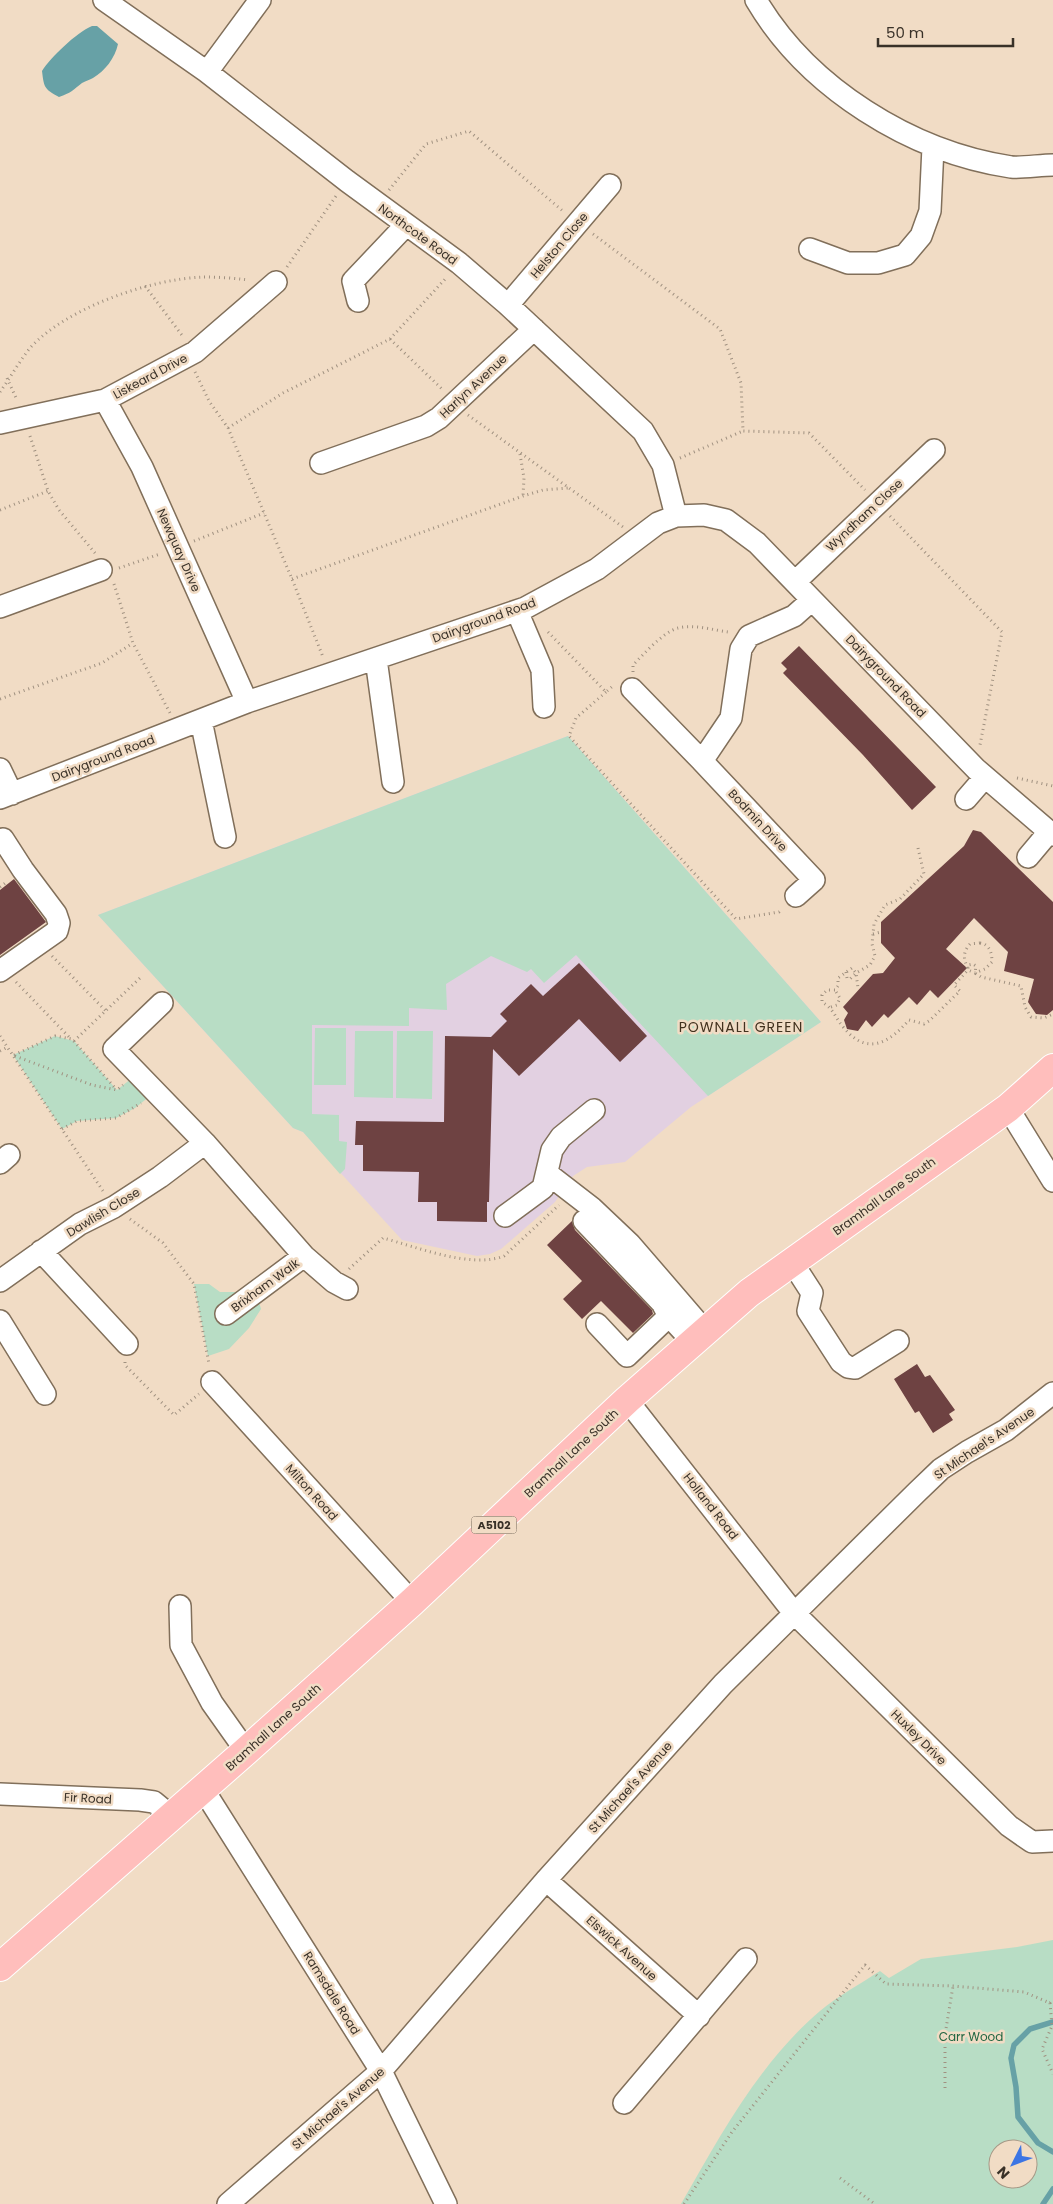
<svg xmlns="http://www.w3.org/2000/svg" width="1053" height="2204" viewBox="0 0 1053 2204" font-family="Poppins,sans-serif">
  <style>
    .education { fill: #e2d0e1 }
    .green { fill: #b8ddc5; fill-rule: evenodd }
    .water { fill: #67a1a6 }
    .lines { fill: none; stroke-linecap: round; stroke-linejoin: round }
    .stream { stroke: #67a1a6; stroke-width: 5.5 }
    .building { fill: #6e4242 }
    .minor-casing { stroke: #816f5a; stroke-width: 24 }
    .major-casing { stroke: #fff; stroke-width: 30 }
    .path { stroke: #a09180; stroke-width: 3; stroke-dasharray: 1 4; stroke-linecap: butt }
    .minor { stroke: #fff; stroke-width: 21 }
    .major { stroke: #ffbebc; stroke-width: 28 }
    .labels { text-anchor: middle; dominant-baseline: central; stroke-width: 5; stroke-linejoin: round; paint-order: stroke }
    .shield { fill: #f1dcc5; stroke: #706457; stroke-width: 1 }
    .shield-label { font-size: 11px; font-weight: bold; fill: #393128 }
    .street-label { font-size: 12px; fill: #393128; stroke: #f1dcc5 }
    .park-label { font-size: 12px; fill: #216642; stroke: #f1dcc5 }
    .neighbourhood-label { font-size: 14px; letter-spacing: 1px; fill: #42321f; stroke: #f1dcc5 }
  </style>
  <rect width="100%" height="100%" fill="#f1dcc5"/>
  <path class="education" d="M568 736 821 1022 691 1107 625 1162 587 1167 573 1176 555 1202 501 1249 490 1254 477 1256 402 1240 303 1132 293 1128 98 915Z"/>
  <path class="green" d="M568 736 821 1022 708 1096 576 955 544 983 531 969 527 972 491 956 446 984 447 1010 409 1008V1026L312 1025V1114L339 1115V1141L347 1142 345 1169 340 1174 303 1132 293 1128 98 915Z
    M315 1028H346V1085H314Z
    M355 1031H393V1098L354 1097Z
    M397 1031H433L432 1099 396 1098Z
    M55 1036 74 1041 117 1090 137 1074 155 1092 135 1108 116 1118 77 1121 62 1129 13 1055Z
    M194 1284H209L220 1292H256L261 1309 249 1328 229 1349 208 1356Z
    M1053 1940V2204H681C720 2136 759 2063 820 2011 838 1996 860 1984 880 1971L889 1978 921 1959 1017 1947ZM998 2149H1028V2179H998Z"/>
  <path class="water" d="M92 26H97L118 44C115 58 105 71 93 78 90 80 85 81 82 83 73 90 71 93 59 97 44 89 44 87 42 71 51 57 76 33 92 26Z"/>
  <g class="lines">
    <path class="stream" d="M1053 2022 1030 2029 1014 2045 1011 2058 1016 2087 1018 2117 1038 2143 1053 2152
      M1043 2204 1053 2189"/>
  </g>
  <path class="building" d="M799 646 936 787 912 810 863 755 783 673 787 669 781 663Z
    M973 830 981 832 1053 902V1010L1047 1015 1036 1014 1028 1002 1034 979 1004 971 1008 952 974 918 946 949 967 968 938 998 930 990 917 1005 909 997 888 1018 884 1014 872 1027 866 1020 858 1031 847 1029 844 1020 848 1013 843 1007 873 974 883 973 895 958 881 943V922L964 846Z
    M14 879 46 922 0 955V890Z
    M579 963 647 1036 620 1062 579 1019 519 1076 493 1049 489 1202H487V1222L437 1221V1202H418L419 1172 363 1171V1145H355L356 1121 444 1122 445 1036 491 1037 507 1021 500 1014 531 984 543 996Z
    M572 1221 575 1230 652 1310 653 1314 633 1333 601 1301 582 1319 563 1299 582 1281 547 1245Z
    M917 1364 925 1377 930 1375 955 1410 949 1414 953 1420 933 1433 919 1411 915 1413 894 1379Z"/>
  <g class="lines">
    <defs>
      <path id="minor" d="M104 0 207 72 347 181 459 263 508 305 643 431 663 465 676 516
        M756 0C808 88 911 152 1011 167 1024 168 1040 165 1053 165
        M207 72 260 0
        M810 249 848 263H878L905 255 921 236 930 211 933 147
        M358 301 353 281 406 225
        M508 305 610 185
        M105 400 142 467 247 702
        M0 423 105 400 195 352 276 282
        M321 463 426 426 439 418 534 329
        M796 581 934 450
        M0 607 101 570
        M517 611 542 670 544 707
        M376 659 393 782
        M632 689 702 761 731 718 741 649 749 636 794 616 812 600
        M201 720 225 837
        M702 761 814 880 796 896
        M0 769 12 794
        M0 798 247 702 525 608 597 569 658 523 676 516 704 515 726 520 757 543 976 769 1053 835
        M966 799 985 777
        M1028 857 1049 832
        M0 971 57 931 59 923 56 914 23 870 3 839
        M1008 1108 1053 1181
        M205 1143 304 1256 334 1282 347 1289
        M0 1163 9 1155
        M548 1174 592 1208 630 1244 705 1331
        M505 1216 543 1188 552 1150 561 1137 594 1110
        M584 1221 662 1303 669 1316
        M41 1251 127 1344
        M792 1262 812 1293 808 1311 841 1362 848 1367 855 1368 898 1341
        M0 1281 80 1224 114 1207 160 1177 205 1143 114 1049 162 1003
        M226 1314 304 1256
        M0 1321 45 1394
        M597 1324 627 1356 669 1316 693 1342
        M212 1382 412 1602
        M627 1400 794 1613 1009 1826 1032 1842 1053 1841
        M180 1606 181 1645 212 1703 246 1751
        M203 1789 381 2071 446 2204
        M0 1794 140 1800 154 1802 171 1816
        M546 1880 699 2016
        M624 2103 746 1959
        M228 2204 381 2071 546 1880 723 1684 917 1492 941 1469 967 1452 1006 1430 1053 1393"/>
      <path id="major" d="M0 1967 246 1751 412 1602 627 1400 749 1293 1008 1108 1053 1068"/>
    </defs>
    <use href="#minor" class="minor-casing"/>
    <use href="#major" class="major-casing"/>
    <path class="path" d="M389 190 426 144 469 131 564 212
      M593 234 720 329 741 383 743 431 809 433 865 490
      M287 267 336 196
      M145 286 184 338
      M390 339 442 389
      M195 372 209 401 228 428 292 579 323 657
      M7 378 17 400
      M0 392C10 378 19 362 30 348 66 308 150 279 203 277 218 277 234 278 248 280
      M468 415 623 527
      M228 428 283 393 390 339 447 277
      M30 436 48 491 59 510 95 553
      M520 454 524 478 523 496
      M680 458 743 431
      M0 510 48 491
      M890 516 1002 632 980 745
      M194 541 264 513
      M119 568 160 554
      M292 579 523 496 543 490 568 488
      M114 584 133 643 170 713
      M548 632 606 692 614 685
      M633 672V665C644 654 663 632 678 628 694 624 713 630 728 632
      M606 692 576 718 569 736 736 919 779 912 782 909
      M0 699 102 663 133 643
      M1017 778 1053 786
      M918 848 924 874 900 899 885 905 874 924 872 944 875 956 870 965 856 973 852 968 838 978V986L835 990H827L822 995V1002C835 1010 835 1018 844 1028 867 1056 889 1043 909 1020L924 1024 929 1021 960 991 954 985 968 970V965L973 964 976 966 975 973 981 977 1021 986 1025 1007 1031 1017 1044 1018 1053 1014
      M0 887 8 881
      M873 934 881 932
      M980 943C989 944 992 952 992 962L985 969 975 973 968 970C964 959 962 953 970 944Z
      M52 956 106 1011
      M846 972 847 978 850 979 856 973 858 988
      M16 982 71 1039
      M831 1007 837 1005 840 998 835 990
      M0 1036 103 1191
      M74 1041 140 978
      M0 1051 8 1047
      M14 1055 55 1036 72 1039 116 1089
      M15 1056 92 1085 117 1090 123 1085
      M62 1129 77 1121 116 1118 141 1103
      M130 1219 163 1243 194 1284 209 1364
      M349 1269 383 1238C417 1247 471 1269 504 1256L559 1205
      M125 1362V1365L174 1415 199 1394
      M1050 2003 1053 1999
      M945 2088V2035L953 1986
      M840 2178 875 2204
      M684 2204 732 2132 865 1965 886 1984 953 1986 1024 1992 1050 2003 1052 2026 1042 2049 1053 2074"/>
    <use href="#minor" class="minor"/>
    <use href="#major" class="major"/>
  </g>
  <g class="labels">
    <rect class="shield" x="471.5" y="1516.5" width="45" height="17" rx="4"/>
    <g class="shield-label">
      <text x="494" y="1525">A5102</text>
    </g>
    <g class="street-label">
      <text transform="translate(418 234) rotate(36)">Northcote Road</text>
      <text transform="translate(559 245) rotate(-50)">Helston Close</text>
      <text transform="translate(150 376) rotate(-28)">Liskeard Drive</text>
      <text transform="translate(473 386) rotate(-43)">Harlyn Avenue</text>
      <text transform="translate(864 515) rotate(-43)">Wyndham Close</text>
      <text transform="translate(179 550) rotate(66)">Newquay Drive</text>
      <text transform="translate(484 620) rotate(-20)">Dairyground Road</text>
      <text transform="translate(886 676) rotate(46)">Dairyground Road</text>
      <text transform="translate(103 758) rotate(-21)">Dairyground Road</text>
      <text transform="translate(758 820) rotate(47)">Bodmin Drive</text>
      <text transform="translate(884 1196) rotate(-36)">Bramhall Lane South</text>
      <text transform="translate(103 1212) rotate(-31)">Dawlish Close</text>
      <text transform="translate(265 1285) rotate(-36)">Brixham Walk</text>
      <text transform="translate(984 1443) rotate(-34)">St Michael's Avenue</text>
      <text transform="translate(571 1453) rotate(-43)">Bramhall Lane South</text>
      <text transform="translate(312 1492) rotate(48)">Milton Road</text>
      <text transform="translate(711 1506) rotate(52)">Holland Road</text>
      <text transform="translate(273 1727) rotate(-42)">Bramhall Lane South</text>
      <text transform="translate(919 1737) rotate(45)">Huxley Drive</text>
      <text transform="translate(630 1787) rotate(-48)">St Michael's Avenue</text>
      <text transform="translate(88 1798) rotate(3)">Fir Road</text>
      <text transform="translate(622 1948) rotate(42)">Elswick Avenue</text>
      <text transform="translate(332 1993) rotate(58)">Ramsdale Road</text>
      <text transform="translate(338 2108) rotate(-41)">St Michael's Avenue</text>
    </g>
    <g class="park-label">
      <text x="971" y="2036">Carr Wood</text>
    </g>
    <g class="neighbourhood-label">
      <text x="741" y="1027">POWNALL GREEN</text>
    </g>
  </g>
  <g transform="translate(1013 2164) rotate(228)"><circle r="24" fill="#f1dcc5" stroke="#a79886"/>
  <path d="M0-4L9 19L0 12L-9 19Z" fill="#3c75e4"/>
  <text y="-8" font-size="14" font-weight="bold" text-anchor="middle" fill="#393128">N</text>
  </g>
  <path d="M878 38v8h135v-8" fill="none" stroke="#393128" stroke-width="2.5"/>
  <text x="886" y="38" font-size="15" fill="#393128" stroke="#f1dcc5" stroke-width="4" paint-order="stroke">50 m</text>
</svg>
